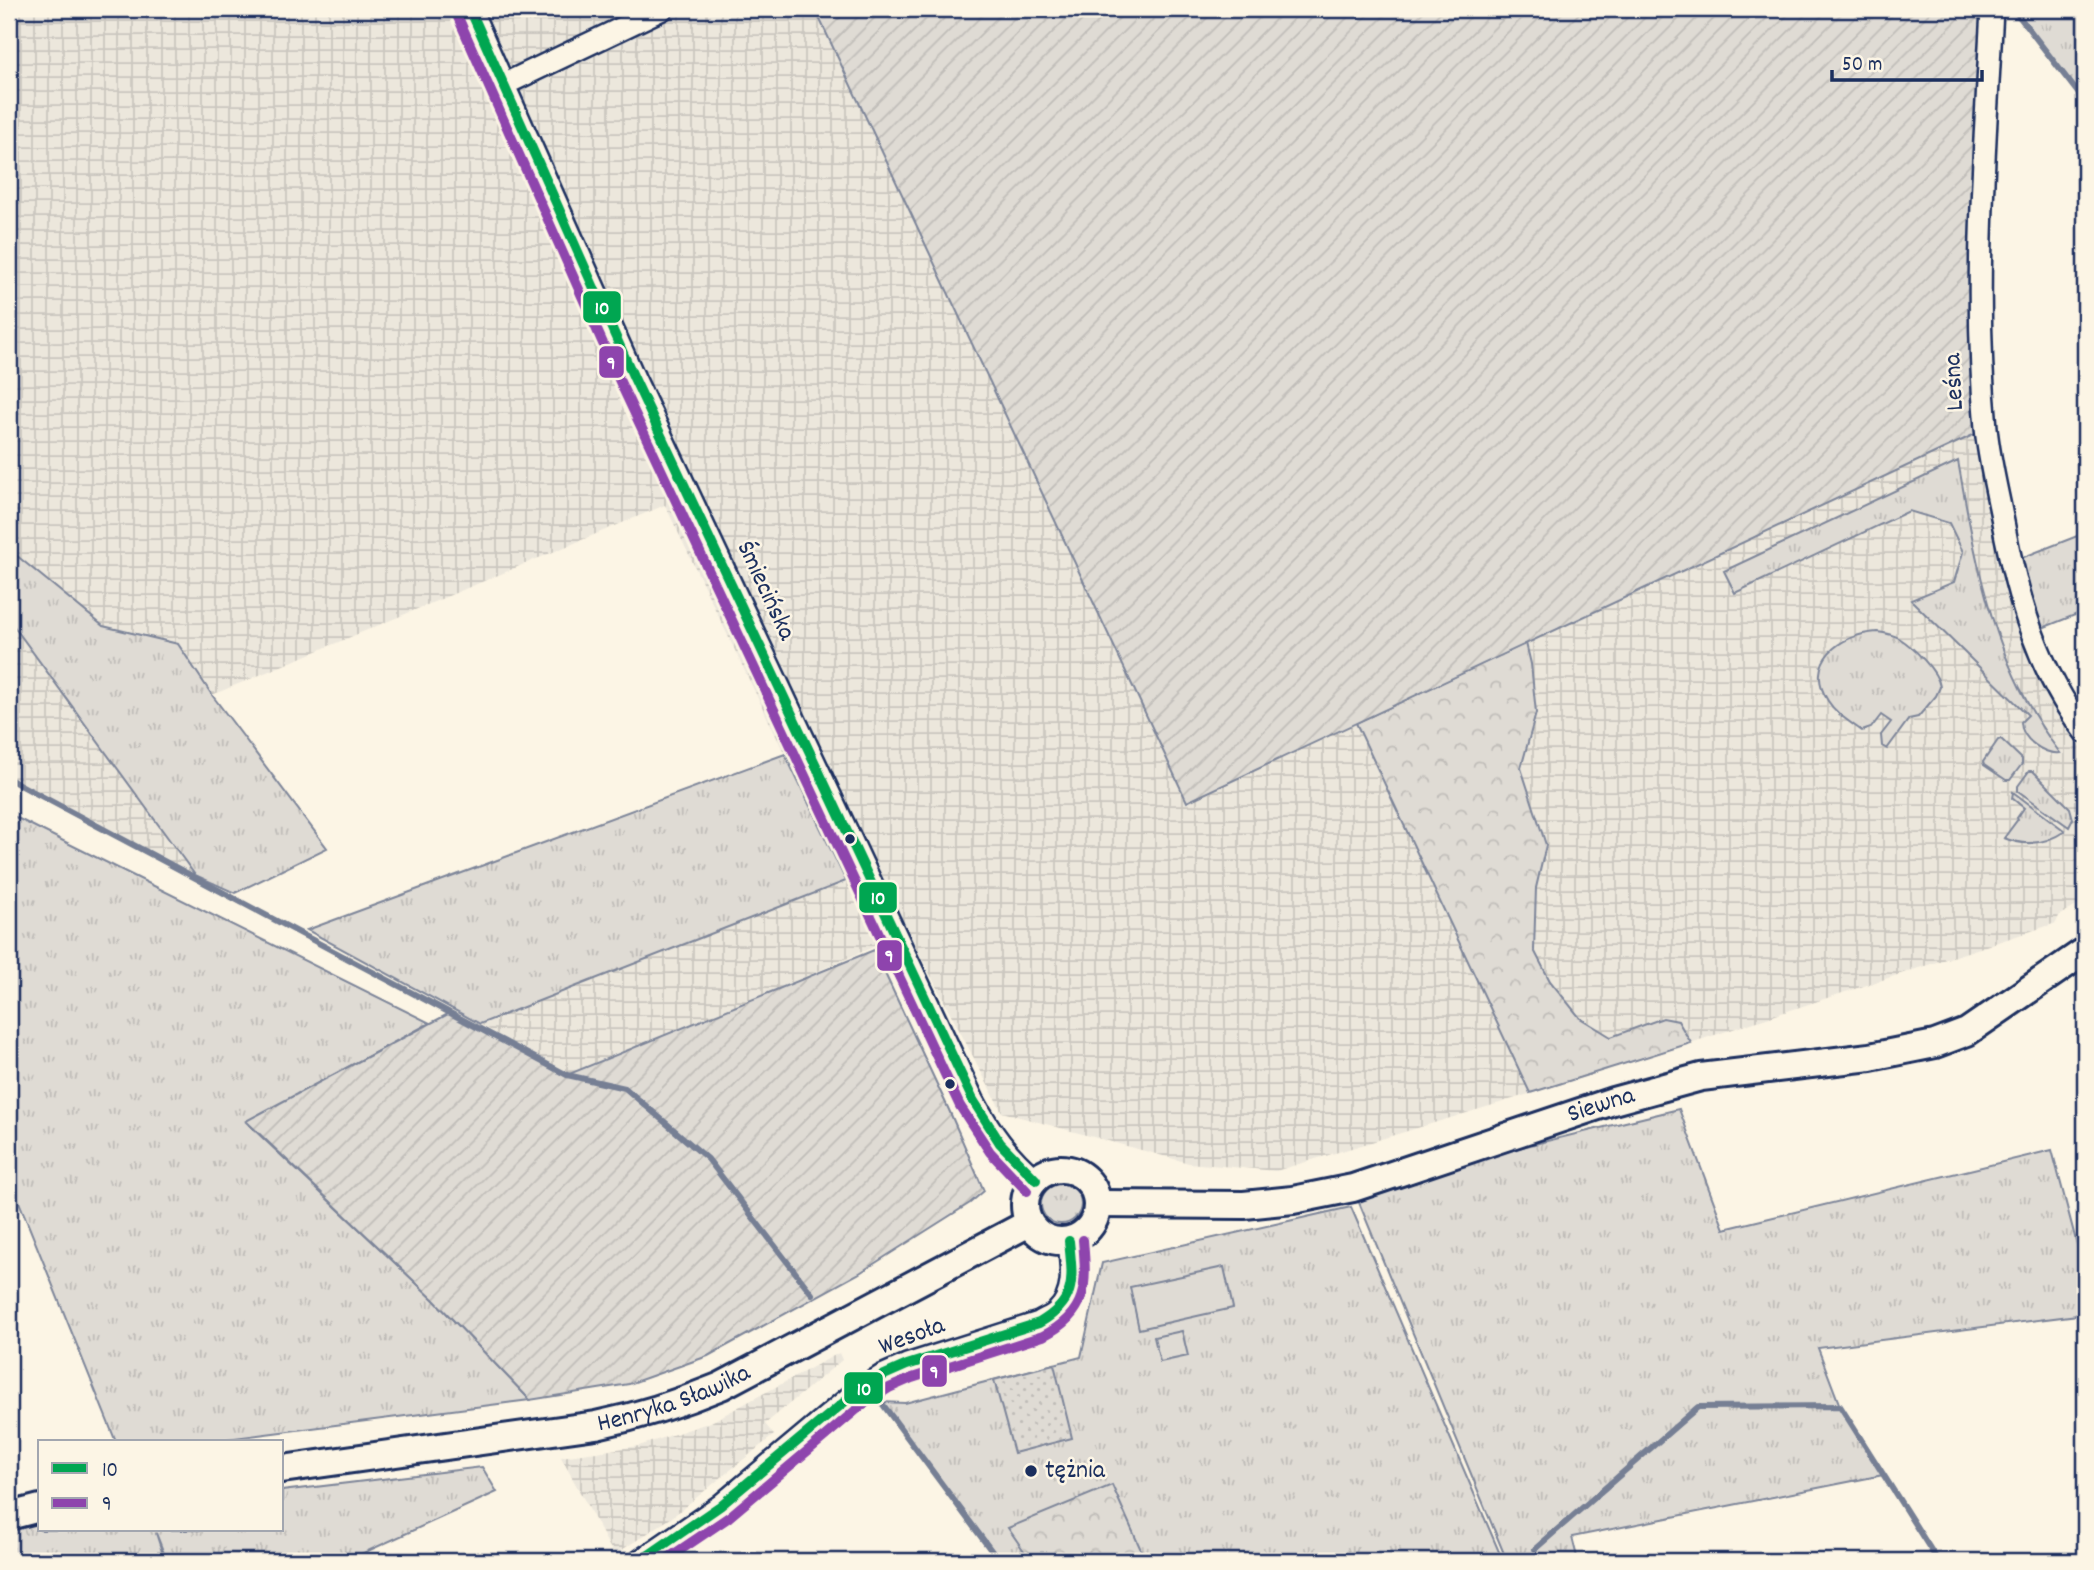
<svg xmlns="http://www.w3.org/2000/svg" width="2094" height="1570" viewBox="0 0 2094 1570" font-family="Dekko,sans-serif">
  <style>
    .industrial { fill: url(#industrial-grid) }
    .grass { fill: url(#grass-tufts); stroke: #7d8599; stroke-width: 2 }
    .forest { fill: url(#forest-crowns); stroke: #7d8599; stroke-width: 2 }
    .park { fill: url(#park-dots); stroke: #7d8599; stroke-width: 2 }
    .garden { fill: url(#garden-furrows); stroke: #7d8599; stroke-width: 2 }
    .pitch { fill: #dfdbd4; stroke: #7d8599; stroke-width: 2 }
    .lines { fill: none; stroke-linecap: round; stroke-linejoin: round }
    .stream { stroke: #767f94; stroke-width: 6 }
    .minor-casing { stroke: #1b2f5e; stroke-width: 26 }
    .major-casing { stroke: #1b2f5e; stroke-width: 32 }
    .minor { stroke: #fcf5e5; stroke-width: 21 }
    .major { stroke: #fcf5e5; stroke-width: 26 }
    .bus-1-casing { stroke: #fcf5e5; stroke-width: 16 }
    .bus-2-casing { stroke: #fcf5e5; stroke-width: 16 }
    .bus-1 { stroke: #00a651; stroke-width: 10 }
    .bus-2 { stroke: #8e44ad; stroke-width: 10 }
    .bus-dot { fill: #1b2f5e; stroke: #fcf5e5; stroke-width: 2.5 }
    .labels { text-anchor: middle; dominant-baseline: central; stroke-width: 5; stroke-linejoin: round; paint-order: stroke }
    .street-label { font-size: 26px; fill: #1b2f5e; stroke: #fcf5e5 }
    .poi-label { font-size: 26px; fill: #1b2f5e; stroke: #fcf5e5; text-anchor: start }
    .line-badge { stroke: #fcf5e5; stroke-width: 2.5 }
    .badge-label { font-size: 19px; text-anchor: middle; font-weight: bold; fill: #fff }
  </style>
  <defs>
    <pattern id="industrial-grid" width="8" height="8" patternUnits="userSpaceOnUse" patternTransform="scale(1.75)"><rect width="8" height="8" fill="#ece7dc"/><path d="M0 4h8M4 0v8" fill="none" stroke="#cac6bf"/></pattern>
    <pattern id="grass-tufts" width="24" height="20" patternUnits="userSpaceOnUse" patternTransform="scale(1.75)"><rect width="24" height="20" fill="#dfdbd4"/><path d="M3 7l-1-3M5 7V3M7 7l1-3M15 17l-1-3M17 17v-4M19 17l1-3" fill="none" stroke="#bfbcb8"/></pattern>
    <pattern id="forest-crowns" width="20" height="18" patternUnits="userSpaceOnUse" patternTransform="scale(1.75)"><rect width="20" height="18" fill="#dfdbd4"/><path d="M2 6a3 3 0 1 1 6 0M12 15a3 3 0 1 1 6 0" fill="none" stroke="#bfbcb8"/></pattern>
    <pattern id="park-dots" width="8" height="8" patternUnits="userSpaceOnUse" patternTransform="scale(1.75)"><rect width="8" height="8" fill="#dfdbd4"/><path d="M2 2h.1M6 6h.1" fill="none" stroke="#bfbcb8" stroke-width="1.8" stroke-linecap="round"/></pattern>
    <pattern id="garden-furrows" width="10" height="10" patternUnits="userSpaceOnUse" patternTransform="scale(1.75)"><rect width="10" height="10" fill="#dfdbd4"/><path d="M-1 1l2-2M0 10L10 0M9 11l2-2" fill="none" stroke="#bfbcb8"/></pattern>
  </defs>
  <rect width="100%" height="100%" fill="#fcf5e5"/>
  <filter id="ink" filterUnits="userSpaceOnUse"><feTurbulence type="fractalNoise" baseFrequency=".0143" numOctaves="2"/><feDisplacementMap in="SourceGraphic" scale="14" xChannelSelector="R" yChannelSelector="G"/><feConvolveMatrix kernelMatrix="1 2 1 2 8 2 1 2 1" color-interpolation-filters="sRGB"/></filter>
  <g filter="url(#ink)">
    <path class="industrial" d="M9 9H815L1187 801 1986 429 2010 562 2085 732V901L2059 916 2056 923 1611 1069 1276 1171 1189 1163 1002 1112 908 932 700 1022 567 1075 480 1024 846 881 665 505 212 695 177 643 103 626 11 551 9 552Z
      M9 614 14 625 195 875 9 778Z
      M839 1353 842 1360 765 1424 774 1435 671 1518 614 1555 561 1457 639 1446 711 1422Z"/>
    <path class="grass" d="M2012 9H2085V102L2018 15Z
      M1958 461C1977 567 1993 665 2060 753 2044 755 2021 739 2021 722L2028 715 1911 600 1954 582 1963 552 1949 523 1909 511 1735 593 1724 571Z
      M2085 533V611L2030 633 2011 562Z
      M11 551 103 626 178 644 212 695 327 848 235 893 195 875 13 625 9 614V552Z
      M1877 632C1885 633 1892 634 1899 638 1913 647 1938 671 1940 687L1936 696 1918 717 1909 719 1887 749 1882 746 1881 735 1891 722 1881 715 1871 728 1862 731C1850 722 1836 714 1828 701 1803 662 1840 634 1877 632Z
      M2001 739 2022 759V764L2010 780H2006L1984 765 1983 762 1998 740Z
      M785 754 846 881 480 1024 307 930Z
      M2029 771H2033L2070 808 2073 819 2069 827 2018 791V786Z
      M2013 792 2065 831C2046 844 2026 847 2004 838L2018 819 2017 818 2024 808 2012 798Z
      M9 814 430 1023 246 1122 433 1299 530 1400 203 1442H116L9 1177Z
      M1679 1109 1724 1229 2052 1150 2085 1275V1314L1818 1348 1840 1406 1883 1475 1572 1537 1578 1561H1507L1353 1188Z
      M1041 1204a20 20 0 1 1 40 0a20 20 0 1 1-40 0Z
      M1351 1207 1503 1561H999L881 1402 905 1403 1081 1357 1102 1263Z
      M482 1467 497 1492 346 1561H167L156 1533 165 1561H9V1516L40 1509V1530H282V1491Z"/>
    <path class="forest" d="M1526 643 1531 664 1536 713 1521 768 1546 845 1536 888 1534 950 1550 981 1580 1018 1611 1037 1663 1018 1678 1021 1691 1043 1530 1093 1356 723Z
      M1112 1485 1146 1561H1031L1008 1528Z"/>
    <path class="park" d="M1054 1364 1072 1438 1014 1453 994 1380Z"/>
    <path class="garden" d="M815 9H1992L1986 429 1187 802Z
      M874 950 949 1110 984 1191 970 1203 858 1274 708 1356 629 1384 530 1400 433 1299 246 1121 450 1013 567 1075Z"/>
    <path class="pitch" d="M1224 1267 1233 1308 1139 1329 1130 1287Z
      M1182 1331 1188 1356 1160 1362 1154 1337Z"/>
    <g class="lines">
      <path class="stream" d="M2018 15 2085 102
        M9 779 567 1075 625 1088 708 1159 812 1294
        M881 1402 999 1561
        M1535 1549 1698 1407 1840 1406 1938 1561"/>
      <defs>
        <path id="minor" d="M470 9 634 378 973 1100C990 1132 1008 1157 1036 1180
          M1992 9C1985 148 1973 289 1986 428 1989 459 1997 491 2003 522 2017 597 2038 670 2085 732
          M505 84 662 9
          M640 1561 720 1506 854 1394 882 1376 907 1365 1039 1323C1045 1319 1054 1316 1058 1311 1077 1292 1071 1265 1069 1241"/>
        <g id="major">
          <circle cx="1061" cy="1205" r="36"/>
          <path id="s1" d="M1098 1204 1244 1205 1293 1200 1353 1188 1613 1101 1701 1077 1870 1057 1935 1044 1967 1032 2085 951"/>
          <path id="s2" d="M282 1469 596 1425C640 1416 680 1403 721 1386L1029 1223"/>
          <path d="M9 1516 40 1508"/>
        </g>
      </defs>
      <use href="#minor" class="minor-casing"/>
      <use href="#major" class="major-casing"/>
      <use href="#minor" class="minor"/>
      <use href="#major" class="major"/>
      <defs>
        <path id="bus-1" d="M470 9 634 378 973 1100 1000 1143 1036 1180
          M640 1561 720 1506 854 1394 882 1376 907 1365 1039 1323C1077 1301 1073 1281 1069 1241"/>
        <path id="bus-2" d="M457 15 621 384 960 1106 990 1152 1027 1191
          M664 1561 729 1517 862 1405 889 1388 912 1378 1043 1336C1088 1313 1087 1286 1083 1240"/>
      </defs>
      <use href="#bus-1" class="bus-1-casing"/>
      <use href="#bus-2" class="bus-2-casing"/>
      <use href="#bus-1" class="bus-1"/>
      <use href="#bus-2" class="bus-2"/>
    </g>
  </g>
  <g class="bus-dot">
    <circle cx="850" cy="839" r="6"/>
    <circle cx="950" cy="1084" r="6"/>
    <circle cx="1031" cy="1471" r="7"/>
  </g>
  <g class="labels">
    <g class="street-label">
      <text transform="translate(1955 382) rotate(-93)">Leśna</text>
      <text transform="translate(765 591) rotate(65)">Śmiecińska</text>
      <text stroke="none"><textPath href="#s1" startOffset="518">Siewna</textPath></text>
      <text transform="translate(912 1337) rotate(-20)">Wesoła</text>
      <text stroke="none"><textPath href="#s2" startOffset="399">Henryka Sławika</textPath></text>
    </g>
    <g class="poi-label">
      <text x="1045" y="1471">tężnia</text>
    </g>
  </g>
  <g class="line-badge">
    <rect x="582" y="290" width="40" height="34" rx="7" fill="#00a651"/>
    <rect x="598" y="345" width="27" height="34" rx="7" fill="#8e44ad"/>
    <rect x="858" y="881" width="40" height="33" rx="7" fill="#00a651"/>
    <rect x="876" y="939" width="27" height="33" rx="7" fill="#8e44ad"/>
    <rect x="921" y="1354" width="27" height="34" rx="7" fill="#8e44ad"/>
    <rect x="843" y="1371" width="41" height="34" rx="7" fill="#00a651"/>
  </g>
  <g class="badge-label">
    <text x="602" y="314">10</text>
    <text x="611" y="369">9</text>
    <text x="878" y="904">10</text>
    <text x="889" y="962">9</text>
    <text x="934" y="1378">9</text>
    <text x="864" y="1395">10</text>
  </g>
  <rect width="2094" height="1570" fill="none" stroke="#fcf5e5" stroke-width="35"/>
  <rect x="18" y="18" width="2059" height="1535" fill="none" stroke="#1b2f5e" stroke-width="2.5" filter="url(#ink)"/>
  <rect x="38" y="1440" width="245" height="91" fill="#fcf5e5" stroke="#a2a6af" stroke-width="2"/>
  <rect x="52" y="1463" width="35" height="10" fill="#00a651" stroke="#a2a6af" stroke-width="2"/>
  <text x="102" y="1476" font-size="21" fill="#1b2f5e">10</text>
  <rect x="52" y="1498" width="35" height="10" fill="#8e44ad" stroke="#a2a6af" stroke-width="2"/>
  <text x="102" y="1510" font-size="21" fill="#1b2f5e">9</text>
  <path d="M1832 70v10h150v-10" fill="none" stroke="#1b2f5e" stroke-width="3.5"/>
  <text x="1842" y="70" font-size="21" fill="#1b2f5e" stroke="#fcf5e5" stroke-width="5" paint-order="stroke">50 m</text>
</svg>
